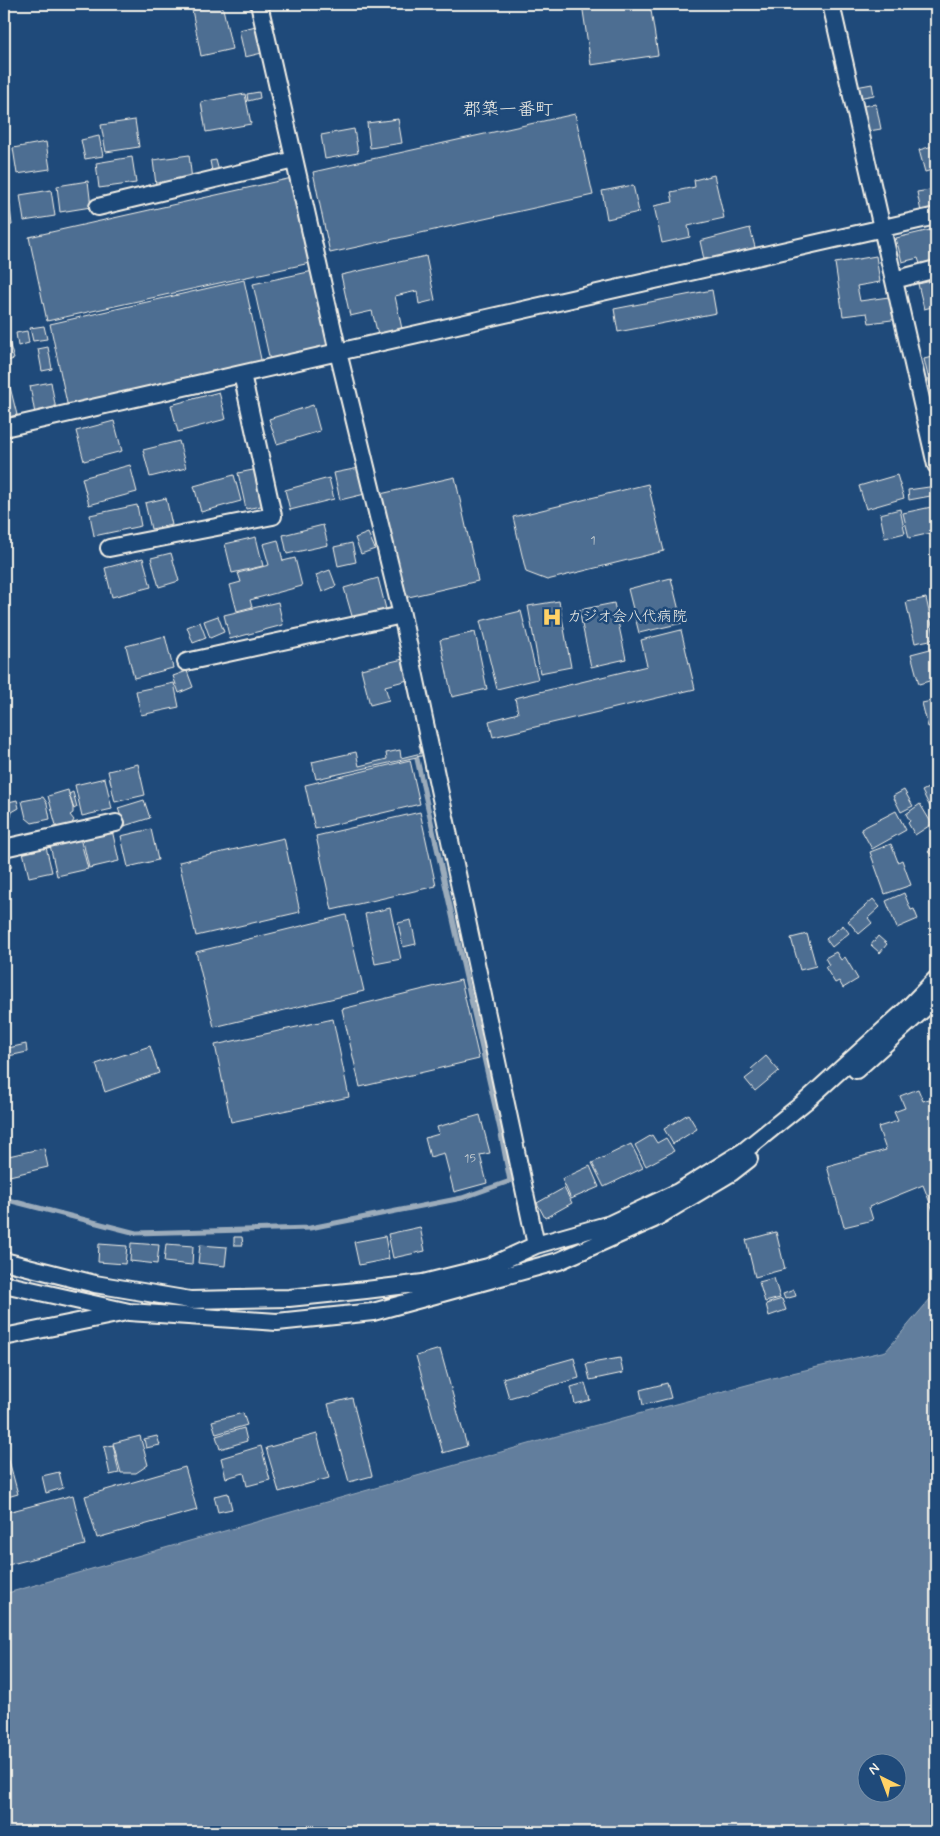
<svg xmlns="http://www.w3.org/2000/svg" width="940" height="1836" viewBox="0 0 940 1836" font-family="Mynerve,'Klee One',sans-serif">
  <style>
    .water { fill: #627e9d; stroke: #9cacbb; fill-rule: evenodd }
    .lines { fill: none; stroke-linecap: round; stroke-linejoin: round }
    .stream { stroke: #9cacbb; stroke-width: 5 }
    .building { fill: #4d6e92; stroke: #f4f1e8 }
    .minor-casing { stroke: #f4f1e8; stroke-width: 20 }
    .minor { stroke: #1f4a7a; stroke-width: 16 }
    .labels { text-anchor: middle; dominant-baseline: central; stroke-width: 5; stroke-linejoin: round; paint-order: stroke }
    .number-label { font-size: 12px; fill: #cad0d2 }
    .poi-label { font-size: 15px; fill: #f4f1e8; stroke: #1f4a7a; text-anchor: start }
    .quarter-label { font-size: 18px; fill: #f4f1e8; stroke: #1f4a7a }
  </style>
  <rect width="100%" height="100%" fill="#1f4a7a"/>
  <filter id="ink" filterUnits="userSpaceOnUse"><feTurbulence type="fractalNoise" baseFrequency=".02" numOctaves="2"/><feDisplacementMap in="SourceGraphic" scale="10" xChannelSelector="R" yChannelSelector="G"/><feConvolveMatrix kernelMatrix="1 2 1 2 8 2 1 2 1" color-interpolation-filters="sRGB"/></filter>
  <g filter="url(#ink)">
    <path class="water" d="M936 1292V1832H4V1594L578 1430 788 1374 886 1351ZM868 1764H898V1794H868Z"/>
    <g class="lines">
      <path class="stream" d="M4 1199 136 1233 310 1228 462 1198 510 1181 500 1129 417 759"/>
    </g>
    <path class="building" d="M222 4 232 49 201 56 192 10Z
      M582 4H650L658 55 591 65Z
      M256 26 262 53 245 57 239 30Z
      M872 84 874 95 858 98 856 87Z
      M259 92 260 98 248 101 247 94Z
      M245 94 251 124 206 132 201 102Z
      M876 104 881 129 869 131 863 106Z
      M575 114 593 195 330 253 313 172Z
      M398 119 402 143 370 148 367 123Z
      M135 120 139 147 106 152 101 125Z
      M354 129 358 153 325 159 321 135Z
      M99 136 103 156 85 159 81 140Z
      M46 142 50 169 17 174 13 148Z
      M936 145V169L925 172 919 150Z
      M189 155 192 180 156 185 153 160Z
      M132 157 136 183 99 188 96 163Z
      M216 160 220 175 213 176 210 161Z
      M714 175 724 218 688 226 690 237 662 243 654 206 673 202 671 192 695 187 694 180Z
      M292 178 310 263 47 321 29 237Z
      M88 181 91 207 60 212 57 186Z
      M633 185 639 212 607 219 602 191Z
      M936 189V209L921 212 917 192Z
      M51 190 55 216 24 221 20 195Z
      M4 199H9L12 225 4 226Z
      M936 227V241L933 229Z
      M750 228 756 251 705 264 700 241Z
      M930 230 936 263 921 267 918 258 902 262 896 238Z
      M426 256 435 300 419 304 417 291 395 296 402 329 378 335 372 311 350 316 341 275Z
      M876 256 880 282 857 286 860 301 896 296 899 319 869 323 867 313 843 316 835 263Z
      M313 271 330 347 270 361 253 284Z
      M244 280 262 364 68 408 50 324Z
      M936 280V306L924 309 918 284Z
      M712 290 716 313 618 332 614 309Z
      M44 326 47 339 33 341 30 328Z
      M27 331 29 343 18 346 16 333Z
      M8 339 14 359 4 362V340Z
      M48 347 52 369 42 371 38 349Z
      M936 356V402H934L924 359Z
      M51 382 56 410 35 414 30 386Z
      M10 387 17 415 4 418V389Z
      M219 392 226 419 178 432 171 405Z
      M313 405 320 431 277 444 269 419Z
      M114 421 122 451 84 461 76 431Z
      M179 441 186 468 150 477 143 450Z
      M130 465 137 492 89 505 82 478Z
      M359 468 365 494 340 500 334 473Z
      M258 469 266 505 246 509 238 473Z
      M234 475 241 501 201 512 194 486Z
      M897 475 904 498 866 509 859 486Z
      M455 477 478 581 400 599 376 495Z
      M329 478 334 499 290 510 285 490Z
      M648 484 664 551 547 580 526 572 513 517Z
      M936 486V495L909 500 908 490Z
      M166 498 172 525 151 529 145 503Z
      M137 505 141 526 94 536 90 515Z
      M936 506V532L909 538 903 513Z
      M900 509 905 533 885 538 880 514Z
      M323 525 328 545 287 554 283 535Z
      M368 533 375 549 361 554 355 538Z
      M256 537 263 566 232 573 225 544Z
      M278 540 283 561 295 558 302 586 250 600 252 607 237 611 230 585 241 582 238 573 269 565 263 544Z
      M352 543 356 562 338 566 334 547Z
      M171 553 179 581 159 587 151 558Z
      M143 558 151 587 112 597 105 568Z
      M330 570 336 586 322 592 316 575Z
      M378 578 387 613 354 623 344 588Z
      M671 578 682 623 639 633 628 589Z
      M926 598 935 639 915 643 906 602Z
      M559 601 571 667 540 673 528 606Z
      M278 602 283 625 230 639 224 615Z
      M614 603 626 659 591 667 579 610Z
      M521 611 538 679 497 689 480 621Z
      M218 616 224 632 210 638 204 621Z
      M200 622 206 638 193 643 187 627Z
      M681 630 695 689 493 737 489 721 518 713 515 698 647 666 641 640Z
      M475 632 487 689 452 697 440 640Z
      M165 636 173 668 134 678 126 646Z
      M934 648 936 656V679L919 684 911 654Z
      M403 659 408 680 385 686 389 700 370 705 361 669Z
      M187 671 193 687 179 693 173 676Z
      M174 683 179 707 141 715 136 691Z
      M936 700V725L928 727 922 703Z
      M428 743 430 754 316 779 312 762 356 752 359 766 387 759 386 753 400 750 401 758 421 753 419 745Z
      M410 760 420 804 315 829 305 785Z
      M138 764 145 795 115 802 108 771Z
      M105 778 112 809 82 816 75 785Z
      M936 784V819L922 791Z
      M68 790 73 808V813L70 815 74 820 71 825 57 829 48 796Z
      M904 790 913 806 901 812 893 796Z
      M73 792 77 807 74 809 69 794Z
      M43 797 47 803 50 819 32 823 26 818 22 801Z
      M17 800 19 808 12 812 11 817 8 818 9 822 4 823V803Z
      M144 800 150 818 124 826 118 808Z
      M920 804 932 824 915 835 908 823 910 821 906 814Z
      M896 811 906 830 872 849 861 829Z
      M420 812 436 886 332 910 316 836Z
      M151 829 158 860 128 867 121 836Z
      M112 830 119 861 89 868 82 837Z
      M80 838 88 869 57 876 50 845Z
      M284 838 300 912 196 936 179 862Z
      M936 843V850L932 855 928 852Z
      M891 844 898 862 902 860 911 885 885 894 870 852Z
      M46 847 52 872 29 877 23 852Z
      M8 857 12 867 6 869 7 873 4 878V858Z
      M904 893 911 910 914 909 918 919 897 928 886 901Z
      M873 899 880 907 868 918 872 923 859 934 848 921Z
      M390 908 401 959 375 964 365 914Z
      M346 915 364 991 214 1027 196 952Z
      M411 920 416 944 403 947 398 923Z
      M843 925 849 933 832 947 826 939Z
      M807 934 816 966 800 970 791 938Z
      M878 936 887 944 880 953 871 945Z
      M836 952 841 960 845 957 858 979 843 988 839 981 835 983 825 967 829 965 825 958Z
      M461 980 479 1059 360 1087 342 1009Z
      M333 1019 349 1097 231 1122 215 1045Z
      M26 1044 27 1052 4 1057V1049Z
      M150 1046 159 1073 105 1092 96 1064Z
      M766 1056 779 1071 755 1091 745 1079 754 1072 751 1069Z
      M936 1063V1087L929 1071Z
      M918 1089 923 1101 929 1099 936 1117V1218L923 1185 869 1207 873 1220 844 1227 827 1166 886 1150 878 1127 898 1121 894 1112 905 1108 900 1096Z
      M688 1114 697 1129 673 1144 664 1129Z
      M480 1115 490 1153 480 1155 487 1183 454 1192 444 1153 430 1157 425 1138 439 1134 437 1127Z
      M652 1135 657 1143 666 1138 674 1151 646 1166 635 1145Z
      M631 1144 643 1168 604 1187 592 1163Z
      M44 1148 48 1167 5 1177 4 1157Z
      M590 1166 599 1187 571 1199 562 1179Z
      M564 1188 572 1203 545 1218 537 1203Z
      M420 1227 425 1251 393 1258 388 1234Z
      M776 1232 785 1269 755 1277 746 1240Z
      M385 1236 389 1259 359 1265 354 1242Z
      M234 1237H242L243 1245H234Z
      M131 1243 159 1245 157 1264 130 1261Z
      M99 1244 127 1246 125 1264 98 1262Z
      M166 1244 193 1246 192 1265 164 1262Z
      M200 1245 227 1247 225 1266 198 1263Z
      M774 1278 780 1298 765 1302 759 1282Z
      M794 1290 796 1296 785 1299 783 1294Z
      M782 1299 786 1310 769 1316 766 1304Z
      M440 1349 467 1446 443 1453 416 1356Z
      M574 1358 579 1378 509 1398 503 1378Z
      M620 1358 623 1373 590 1380 586 1364Z
      M585 1383 590 1400 575 1404 571 1387Z
      M667 1383 671 1398 643 1405 640 1390Z
      M352 1398 372 1476 349 1482 328 1404Z
      M243 1413 247 1425 216 1434 212 1421Z
      M244 1428 247 1441 220 1449 216 1436Z
      M317 1434 329 1478 279 1492 266 1448Z
      M140 1436 148 1465 136 1473H121L113 1443Z
      M157 1436 160 1445 146 1448 144 1439Z
      M4 1442 18 1494 4 1498 5 1503H4Z
      M113 1445 119 1473 110 1475 104 1447Z
      M261 1446 270 1480 247 1486 244 1473 226 1478 221 1458Z
      M185 1467 197 1510 97 1538 85 1496Z
      M59 1472 63 1488 46 1493 42 1476Z
      M228 1493 232 1509 218 1512 214 1496Z
      M73 1495 85 1545 4 1566V1513Z"/>
    <g class="lines">
      <defs>
        <path id="minor" d="M259 4 338 352 402 615 536 1245
          M831 4 936 465
          M98 207 294 160
          M894 280 936 269
          M4 428 936 216
          M109 548 273 516 242 374
          M186 662 402 615
          M4 848 116 823
          M856 1070 936 998
          M4 1261 95 1284 190 1300 289 1298 366 1290 423 1283 488 1267 536 1245 610 1224 678 1192 744 1151 806 1101 906 1010 936 979
          M4 1284 129 1312 277 1322 373 1312 559 1261 654 1219 731 1173 749 1159
          M4 1337 122 1313"/>
      </defs>
      <use href="#minor" class="minor-casing"/>
      <use href="#minor" class="minor"/>
    </g>
  </g>
  <defs>
    <symbol id="hospital-bare" viewBox="-9 -9 18 18"><path d="M-5-5h3v3.5h4V-5h3V5h-3V1.5h-4V5h-3Z" fill="#ffd166" stroke="#1f4a7a" stroke-width="2.5" paint-order="stroke"/></symbol>
  </defs>
  <g fill-rule="evenodd">
    <use href="#hospital-bare" x="538" y="603" width="28" height="28"/>
  </g>
  <g class="labels">
    <g class="number-label">
      <text x="593" y="541">1</text>
      <text x="470" y="1159">15</text>
    </g>
    <g class="poi-label">
      <text x="567" y="617">カジオ会八代病院</text>
    </g>
    <g class="quarter-label">
      <text x="508" y="110">郡築一番町</text>
    </g>
  </g>
  <rect width="940" height="1836" fill="none" stroke="#1f4a7a" stroke-width="20"/>
  <rect x="10" y="10" width="920" height="1816" fill="none" stroke="#f4f1e8" stroke-width="2" filter="url(#ink)"/>
  <g transform="translate(882 1778) rotate(318)"><circle r="24" fill="#1f4a7a" stroke="#748da6"/>
  <path d="M0-4L9 19L0 12L-9 19Z" fill="#ffd166"/>
  <text y="-8" font-size="14" font-weight="bold" text-anchor="middle" fill="#f4f1e8">N</text>
  </g>
</svg>
